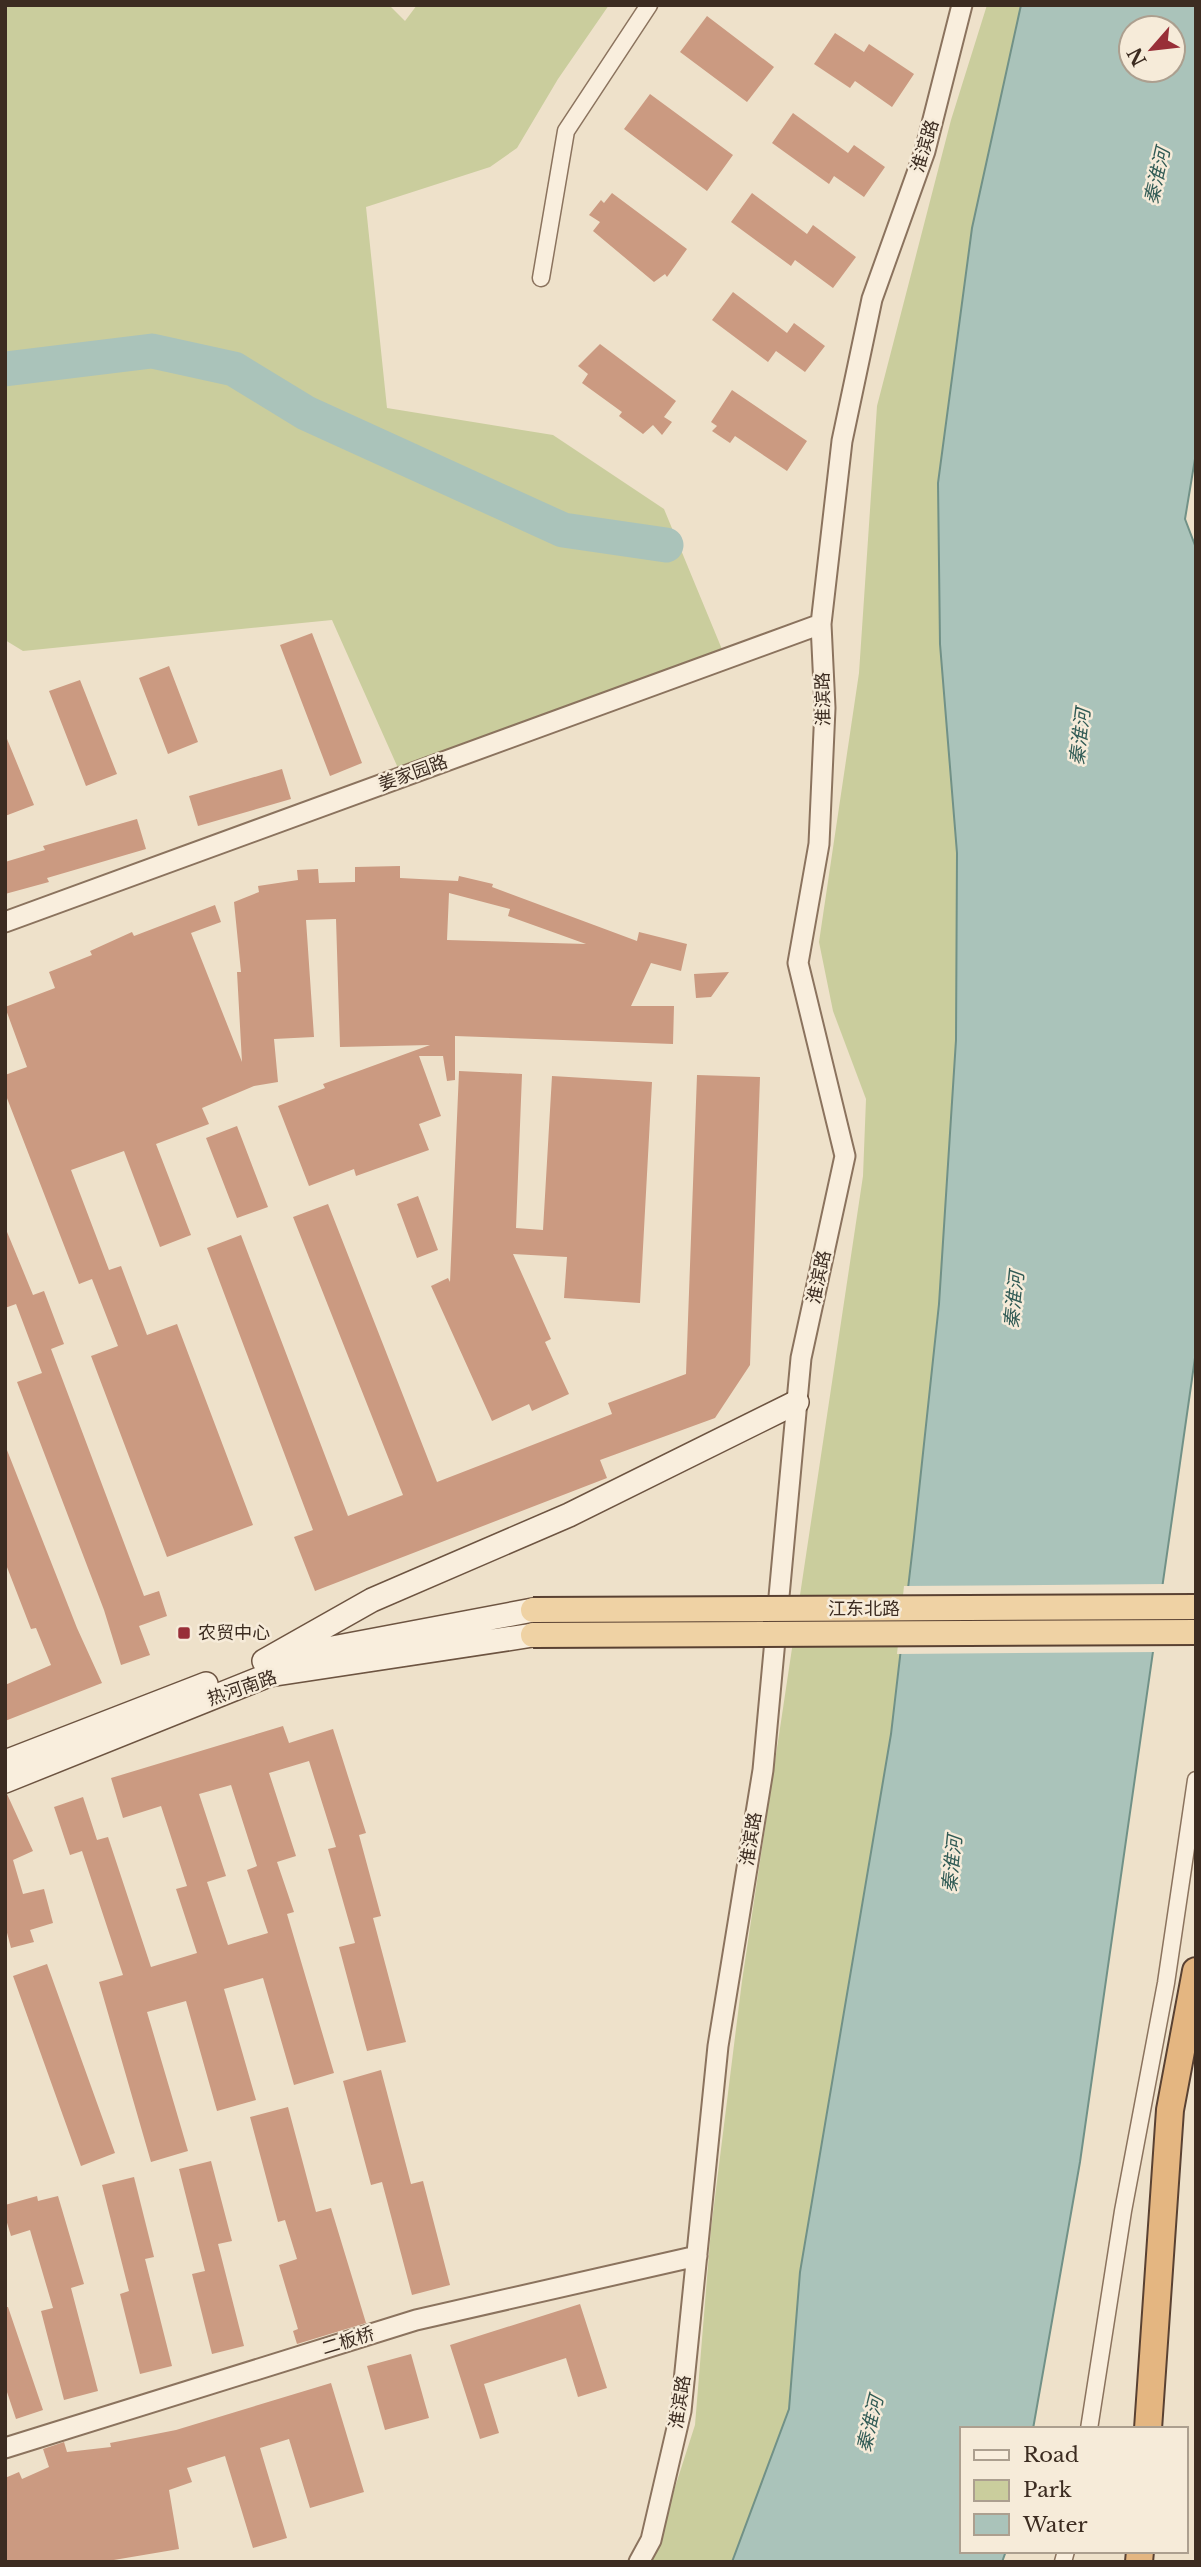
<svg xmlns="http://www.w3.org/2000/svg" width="1201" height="2567" viewBox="0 0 1201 2567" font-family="'Libre Baskerville','Noto Sans SC',serif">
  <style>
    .green { fill: #cacd9d }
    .water { fill: #aac3ba; stroke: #719187; stroke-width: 2; fill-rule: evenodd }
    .pier { fill: #eee1ca }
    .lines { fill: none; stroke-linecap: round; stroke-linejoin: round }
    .river { stroke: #aac3ba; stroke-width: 35 }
    .building { fill: #cb9a81; fill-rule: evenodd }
    .minor-casing { stroke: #8b735e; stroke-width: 19 }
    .tertiary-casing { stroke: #8b735e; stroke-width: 23 }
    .secondary-casing { stroke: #6d5441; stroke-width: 26 }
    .trunk-casing { stroke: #594132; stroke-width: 30 }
    .minor { stroke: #f9eedd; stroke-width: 16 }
    .tertiary { stroke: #f9eedd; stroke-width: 19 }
    .secondary { stroke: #f9eedd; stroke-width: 23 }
    .trunk { stroke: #e4b681; stroke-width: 26 }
    .primary-bridge-casing { stroke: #594132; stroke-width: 28; stroke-linecap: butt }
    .primary-bridge { stroke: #efd2a4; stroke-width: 24 }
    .poi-dot { fill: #982f38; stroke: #f6ebd9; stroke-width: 2.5 }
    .labels { text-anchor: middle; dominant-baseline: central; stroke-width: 5; stroke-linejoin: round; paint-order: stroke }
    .street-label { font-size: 18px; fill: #3c2c21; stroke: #f6ebd9 }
    .poi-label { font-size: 18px; fill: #3c2c21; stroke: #f6ebd9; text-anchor: start }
    .water-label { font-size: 19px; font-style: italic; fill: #315b55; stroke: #f6ebd9 }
  </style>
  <rect width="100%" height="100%" fill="#eee1ca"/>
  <path class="green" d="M5 5H389L405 21 417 5H609L558 79 517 148 490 167 366 207 387 408 553 435 664 509 726 659 402 777 332 620 23 651 5 640Z
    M987 5H1021L972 228 938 483 940 644 957 853 956 1040 939 1304 914 1537 891 1734 800 2272 789 2409 732 2562H651L695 2425 711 2229 742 1981 863 1176 866 1099 833 1011 819 942 859 673 877 406 951 120Z"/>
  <path class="water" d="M1021 5H1196V453L1185 519 1196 548V1351L1080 2162 1033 2429H961V2551H1006L1002 2562H732L789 2409 800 2272 891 1734 914 1537 939 1304 956 1040 957 853 940 644 938 483 972 228ZM1131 28H1173V70H1131Z"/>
  <path class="pier" d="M1166 1584 1157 1652 897 1654 904 1586Z"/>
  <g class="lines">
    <path class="river" d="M5 369 152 351 234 369 306 413 563 530 666 545"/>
  </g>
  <path class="building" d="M707 16 774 67 747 102 680 52Z
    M835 33 864 52 869 44 914 74 892 107 855 81 850 88 814 64Z
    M650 94 733 155 707 191 624 129Z
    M793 113 848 153 854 145 885 167 864 197 834 176 829 184 772 143Z
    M612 193 687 249 667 277 665 274 654 282 593 231 600 222 589 215 601 200 604 203Z
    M752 193 807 234 813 225 856 257 833 288 795 260 791 266 731 222Z
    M733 292 787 333 794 323 825 346 805 372 776 351 768 362 712 320Z
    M600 344 676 401 664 417 672 422 662 435 653 425 643 434 619 416 622 412 582 383 588 374 578 366Z
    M732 390 807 441 787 471 735 436 730 443 712 431 717 426 711 422Z
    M312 633 362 763 330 776 280 645Z
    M169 666 198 742 168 754 139 678Z
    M80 680 117 774 86 786 49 691Z
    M5 734 34 805 5 816Z
    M282 769 291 799 198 826 189 796Z
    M137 819 146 849 47 878 49 882 5 894V862L45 850 43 846Z
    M400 866V878L458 881 459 876 493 884 492 887 637 941 639 932 687 944 681 971 651 963 631 1006H674L673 1044 455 1036V1080L447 1081 443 1056H419L441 1116 419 1124 429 1150 356 1176 354 1169 309 1186 278 1106 325 1088 323 1084 430 1045 340 1047 336 919 306 920 314 1037 274 1039 278 1082 254 1086 202 1108 209 1124 156 1144 191 1235 160 1247 124 1151 71 1170 109 1270 121 1266 147 1335 177 1324 253 1525 167 1557 91 1356 118 1346 92 1279 79 1284 5 1093V1075L27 1067 5 1007 55 988 49 972 92 955 90 951 132 932 134 936 215 905 221 922 191 933 242 1062 237 972H241L234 902 259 892 258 886 298 880 297 870 318 869 319 883 355 882V867ZM449 893 510 909 508 916 586 944 447 940Z
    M729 972 711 997 696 998 694 974Z
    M459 1071 522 1074 516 1228 543 1230 552 1076 652 1082 640 1303 564 1298 567 1257 513 1254 551 1339 545 1342 569 1394 532 1411 529 1404 492 1421 431 1286 448 1278 450 1282Z
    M697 1075 760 1077 750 1365 715 1418 600 1460 607 1478 315 1591 294 1537 313 1530 207 1248 241 1235 348 1516 403 1495 293 1217 328 1204 437 1482 612 1414 608 1403 686 1374Z
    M237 1126 268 1207 237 1218 206 1138Z
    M418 1196 438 1250 417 1258 397 1204Z
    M5 1227 33 1295 44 1291 64 1344 51 1349 144 1596 159 1591 167 1616 139 1626 150 1655 121 1665 104 1610 17 1382 42 1373 16 1304 5 1308Z
    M5 1445 77 1628 102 1683 5 1721V1685L51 1665 36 1628 31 1629 5 1562Z
    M283 1726 289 1743 333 1729 366 1833 359 1835 381 1916 373 1918 406 2042 367 2051 339 1947 355 1943 328 1849 336 1847 309 1761 269 1773 296 1856 277 1862 294 1912 287 1914 334 2073 294 2085 263 1978 224 1989 256 2100 217 2111 186 2001 147 2012 188 2151 151 2162 99 1982 123 1975 82 1851 70 1855 54 1807 83 1797 97 1840 108 1837 151 1967 197 1953 176 1889 187 1886 161 1806 123 1818 111 1778ZM231 1785 257 1866 247 1870 268 1933 228 1945 207 1882 226 1876 199 1794Z
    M7 1794 33 1851 13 1860 23 1894 44 1889 53 1923 30 1930 34 1942 11 1948 5 1925Z
    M47 1964 115 2153 81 2166 13 1976Z
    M381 2070 411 2184 423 2181 450 2285 412 2295 382 2182 371 2185 343 2081Z
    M288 2107 316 2212 331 2208 366 2323 297 2344 293 2331 298 2329 279 2265 297 2259 285 2220 278 2222 250 2117Z
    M211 2161 232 2241 218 2244 244 2346 212 2354 192 2274 205 2271 179 2169Z
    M134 2177 154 2257 145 2259 172 2366 140 2374 120 2294 129 2291 102 2185Z
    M37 2196 38 2201 58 2196 84 2284 71 2288 98 2391 64 2400 41 2311 53 2308 30 2230 11 2236 5 2216V2205Z
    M580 2304 607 2388 578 2397 566 2358 484 2384 499 2433 480 2439 450 2345Z
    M5 2307H8L43 2410 16 2419 5 2386Z
    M411 2354 429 2418 385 2430 367 2366Z
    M331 2383 364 2492 310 2508 289 2439 260 2448 287 2538 253 2548 225 2456 187 2468 192 2482 169 2490 179 2549 102 2562H5V2478L19 2472 22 2479 49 2467 43 2449 64 2442 67 2452 111 2447 110 2443 176 2430Z"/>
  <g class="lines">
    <defs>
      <path id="minor" d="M541 278 566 131 649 5
        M1089 2429 1123 2211 1166 1983 1196 1780
        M1063 2562 1066 2551"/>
      <path id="tertiary" d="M5 922 821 624
        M5 2448 416 2320 697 2256
        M639 2562 651 2540 681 2411 718 2046 763 1770 801 1358 845 1156 798 963 819 844 825 708 821 624 842 441 872 299 925 151 962 5"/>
      <path id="secondary" d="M285 1657 533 1610
        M264 1661 372 1600 569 1515 797 1402
        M5 1762 206 1684
        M5 1781 269 1675 533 1635"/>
      <path id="trunk" d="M1148 2429 1170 2110 1196 1971
        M1139 2562 1140 2551"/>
    </defs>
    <use href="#minor" class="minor-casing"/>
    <use href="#tertiary" class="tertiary-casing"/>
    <use href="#secondary" class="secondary-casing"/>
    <use href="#trunk" class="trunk-casing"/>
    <use href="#minor" class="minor"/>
    <use href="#tertiary" class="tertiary"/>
    <use href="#secondary" class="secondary"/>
    <use href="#trunk" class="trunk"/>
    <defs>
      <path id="primary-bridge" d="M533 1610 1196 1607
        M533 1635 1196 1632"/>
    </defs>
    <use href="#primary-bridge" class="primary-bridge-casing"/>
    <use href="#primary-bridge" class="primary-bridge"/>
  </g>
  <rect class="poi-dot" x="177" y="1626" width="14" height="14" rx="3.5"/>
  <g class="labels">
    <g class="street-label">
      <text transform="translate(925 146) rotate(-73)">淮滨路</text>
      <text transform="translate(823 699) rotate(-91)">淮滨路</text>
      <text transform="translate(413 773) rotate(-20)">姜家园路</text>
      <text transform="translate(819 1277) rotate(-78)">淮滨路</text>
      <text x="864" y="1609">江东北路</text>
      <text transform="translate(242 1688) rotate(-19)">热河南路</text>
      <text transform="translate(751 1839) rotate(-81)">淮滨路</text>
      <text transform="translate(348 2341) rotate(-17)">二板桥</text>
      <text transform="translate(680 2402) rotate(-81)">淮滨路</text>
    </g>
    <g class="poi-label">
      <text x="198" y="1633">农贸中心</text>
    </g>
    <g class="water-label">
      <text transform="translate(1157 176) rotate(-77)">秦淮河</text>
      <text transform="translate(1080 737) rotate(-83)">秦淮河</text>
      <text transform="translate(1014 1300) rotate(-84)">秦淮河</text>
      <text transform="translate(952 1864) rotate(-84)">秦淮河</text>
      <text transform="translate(870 2424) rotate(-76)">秦淮河</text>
    </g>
  </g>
  <rect width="1201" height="2567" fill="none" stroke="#3c2c21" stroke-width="14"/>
  <rect x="960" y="2427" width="228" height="126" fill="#f6ebd9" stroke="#ac9f8f" stroke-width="2"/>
  <rect x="974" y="2450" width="35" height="10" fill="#f9eedd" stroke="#ac9f8f" stroke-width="2"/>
  <text x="1023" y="2462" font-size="21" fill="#3c2c21">Road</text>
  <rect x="974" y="2480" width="35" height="21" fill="#cacd9d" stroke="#ac9f8f" stroke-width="2"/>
  <text x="1023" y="2497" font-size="21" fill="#3c2c21">Park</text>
  <rect x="974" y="2514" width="35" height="21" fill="#aac3ba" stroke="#ac9f8f" stroke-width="2"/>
  <text x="1023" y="2532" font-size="21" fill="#3c2c21">Water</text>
  <g transform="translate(1152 49) rotate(242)"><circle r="33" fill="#f6ebd9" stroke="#ac9f8f" stroke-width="2"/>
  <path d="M0-5L12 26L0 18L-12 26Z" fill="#982f38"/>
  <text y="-10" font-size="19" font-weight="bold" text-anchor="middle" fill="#3c2c21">N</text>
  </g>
</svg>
